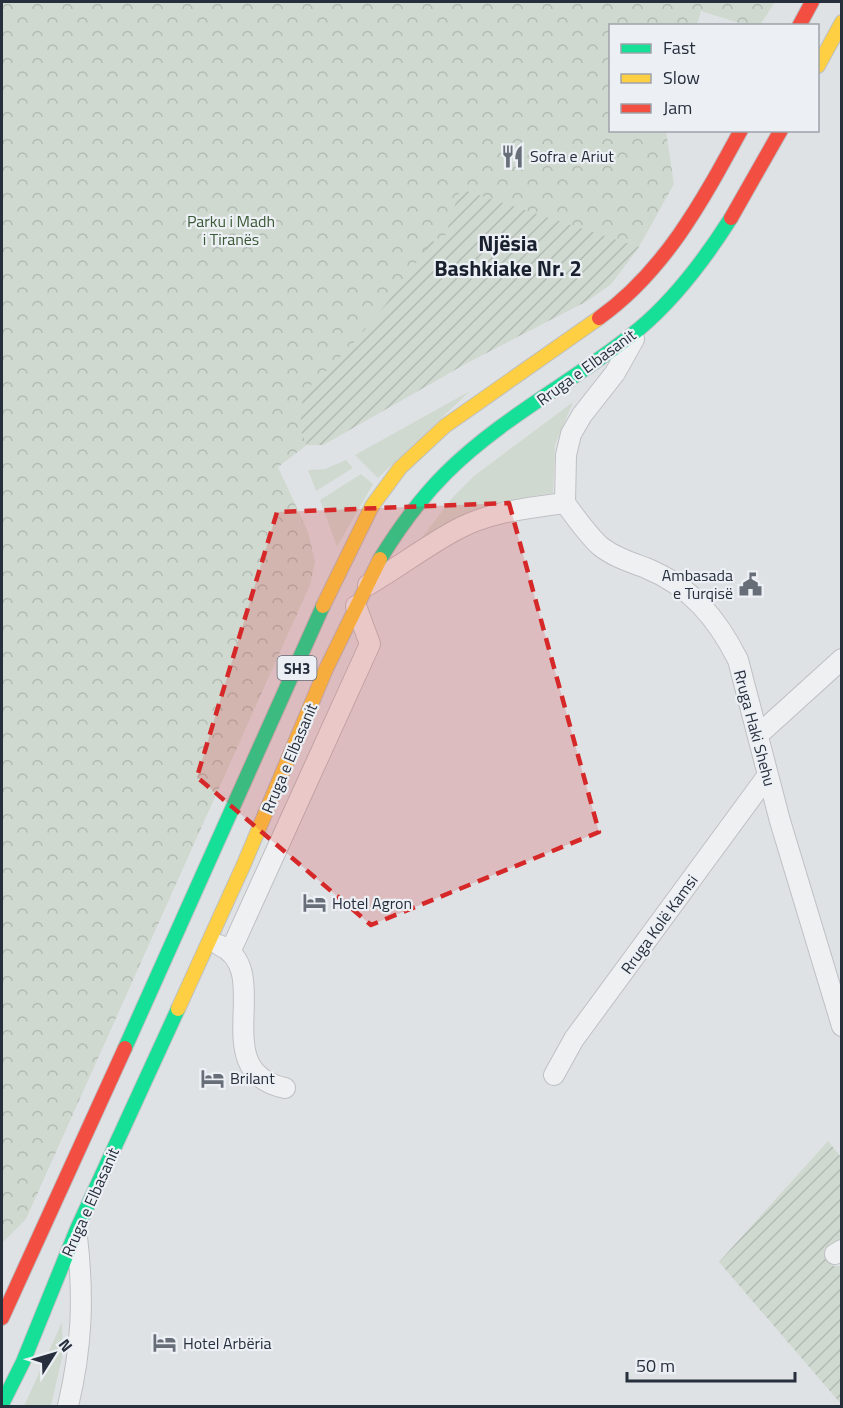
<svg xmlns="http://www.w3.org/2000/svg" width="843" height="1408" viewBox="0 0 843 1408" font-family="'Titillium Web',sans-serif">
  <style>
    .grass { fill: #d0d9d0 }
    .park { fill: url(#park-crowns) }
    .garden { fill: url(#garden-furrows) }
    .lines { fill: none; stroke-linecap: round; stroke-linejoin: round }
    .street-casing { stroke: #bec0c3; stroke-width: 22 }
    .fast-casing { stroke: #bcbfc2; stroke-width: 16 }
    .slow-casing { stroke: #bcbfc2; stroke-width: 16 }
    .jam-casing { stroke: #bcbfc2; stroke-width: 16 }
    .street { stroke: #eff0f1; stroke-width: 20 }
    .fast { stroke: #16e098; stroke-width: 14 }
    .slow { stroke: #ffcf43; stroke-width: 14 }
    .jam { stroke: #f24e42; stroke-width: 14 }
    .marked { fill: #d62828; fill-opacity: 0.2; stroke: #d62828; stroke-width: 4.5; stroke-dasharray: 12 8; stroke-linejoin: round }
    .labels { text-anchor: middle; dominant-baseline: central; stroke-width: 4.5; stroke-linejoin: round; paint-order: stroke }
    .shield { fill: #ecf0f5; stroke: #626974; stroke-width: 1.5 }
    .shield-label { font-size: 15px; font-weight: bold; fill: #272f3d }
    .poi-label { font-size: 16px; fill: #272f3d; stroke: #ecf0f5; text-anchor: start }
    .park-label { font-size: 16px; fill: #3b5934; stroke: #ecf0f5 }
    .street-label { font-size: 16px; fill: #272f3d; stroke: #ecf0f5 }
    .district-label { font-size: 22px; font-weight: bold; fill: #19202e; stroke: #ecf0f5 }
  </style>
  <defs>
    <pattern id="park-crowns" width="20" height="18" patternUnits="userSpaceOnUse" patternTransform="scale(1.5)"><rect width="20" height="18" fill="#d0d9d0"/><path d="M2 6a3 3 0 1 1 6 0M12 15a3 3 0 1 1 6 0" fill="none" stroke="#b3bbb4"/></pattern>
    <pattern id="garden-furrows" width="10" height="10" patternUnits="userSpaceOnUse" patternTransform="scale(1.5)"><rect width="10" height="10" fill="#d0d9d0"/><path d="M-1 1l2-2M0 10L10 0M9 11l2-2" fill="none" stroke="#b3bbb4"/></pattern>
  </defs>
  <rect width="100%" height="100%" fill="#dfe2e5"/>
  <path class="grass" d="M470 391 378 478 355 455Z
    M573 402 555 445 553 493C503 500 459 514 417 544L453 497 474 476Z
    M346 460 353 468 316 491 308 470 325 469Z
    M361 474 373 484 337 547 320 500Z
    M62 1322 63 1353 51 1406H24Z"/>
  <path class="park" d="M2 2H775L760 25H745L701 11 697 25 610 26V130L666 131 674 184 639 247 611 284 587 301 467 363 323 445H307L278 467 308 532 315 562 310 585 26 1219 2 1243Z"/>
  <path class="garden" d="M460 189 639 247 611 284 587 301 467 363 323 445H307L300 429 303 392C352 351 396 294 431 241L443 243Z
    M828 1141 841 1157V1238L824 1249 834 1266H841V1404L719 1262Z"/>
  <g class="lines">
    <defs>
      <path id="street" d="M634 339 615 373 582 415 571 434 566 455 565 503C576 518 587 534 600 546 614 557 630 562 646 568 690 586 717 618 738 660L780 821 842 1026
        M368 585C397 568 425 547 454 531 488 512 527 508 565 503
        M758 735 842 659
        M219 945C277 970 204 1071 285 1088
        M231 950 370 644 356 606
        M554 1075 574 1039 768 775
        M835 1254 842 1250
        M68 1406C82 1347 84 1297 77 1237"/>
      <path id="fast" d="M380 559C399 528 420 499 446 473 503 416 577 380 639 329 676 298 705 259 731 218
        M125 1048 323 606
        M2 1404 23 1362 77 1229 178 1009"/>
      <path id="slow" d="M818 66 842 22
        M323 606 372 506 400 468 445 426 599 318
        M178 1009 244 864 326 669 380 559"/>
      <path id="jam" d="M799 26 812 2
        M731 218 781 130
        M599 318C665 271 703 200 741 130
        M2 1318 125 1048"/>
    </defs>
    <use href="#street" class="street-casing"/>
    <use href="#fast" class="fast-casing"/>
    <use href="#slow" class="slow-casing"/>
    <use href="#jam" class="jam-casing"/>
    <use href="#street" class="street"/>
    <use href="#fast" class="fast"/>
    <use href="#slow" class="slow"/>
    <use href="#jam" class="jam"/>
  </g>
  <path class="marked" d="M509 503 599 832 371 925 197 777 277 512Z"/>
  <defs>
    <symbol id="restaurant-bare" viewBox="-9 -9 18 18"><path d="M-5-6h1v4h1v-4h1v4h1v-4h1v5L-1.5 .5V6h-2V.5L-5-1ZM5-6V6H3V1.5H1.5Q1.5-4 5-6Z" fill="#676e78" stroke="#ecf0f5" stroke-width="2.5" paint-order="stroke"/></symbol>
    <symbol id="civic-bare" viewBox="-9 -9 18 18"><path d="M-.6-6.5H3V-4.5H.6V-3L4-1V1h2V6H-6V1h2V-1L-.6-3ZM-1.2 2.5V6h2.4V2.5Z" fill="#676e78" stroke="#ecf0f5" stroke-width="2.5" paint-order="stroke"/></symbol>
    <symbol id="hotel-bare" viewBox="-9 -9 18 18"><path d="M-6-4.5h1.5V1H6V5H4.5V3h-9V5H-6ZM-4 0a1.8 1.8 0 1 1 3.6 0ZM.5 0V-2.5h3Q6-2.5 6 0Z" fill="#676e78" stroke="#ecf0f5" stroke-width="2.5" paint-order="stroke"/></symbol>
  </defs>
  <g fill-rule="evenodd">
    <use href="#restaurant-bare" x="496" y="140" width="33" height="33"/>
    <use href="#civic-bare" x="734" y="568" width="33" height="33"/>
    <use href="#hotel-bare" x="298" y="886" width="33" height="33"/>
    <use href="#hotel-bare" x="196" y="1062" width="33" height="33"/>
    <use href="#hotel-bare" x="148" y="1326" width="33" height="33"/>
  </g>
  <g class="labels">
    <rect class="shield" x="277.5" y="656" width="39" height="24" rx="4.5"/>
    <g class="shield-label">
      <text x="297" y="668">SH3</text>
    </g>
    <g class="poi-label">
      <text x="530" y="156">Sofra e Ariut</text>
      <text x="733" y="575" text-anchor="end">Ambasada<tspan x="733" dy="18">e Turqisë</tspan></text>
      <text x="332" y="903">Hotel Agron</text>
      <text x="230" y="1078">Brilant</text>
      <text x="183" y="1343">Hotel Arbëria</text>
    </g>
    <g class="park-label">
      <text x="231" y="221">Parku i Madh<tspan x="231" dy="18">i Tiranës</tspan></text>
    </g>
    <g class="street-label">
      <text transform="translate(586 367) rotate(-36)">Rruga e Elbasanit</text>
      <text transform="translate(755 728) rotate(75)">Rruga Haki Shehu</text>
      <text transform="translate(289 758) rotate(-67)">Rruga e Elbasanit</text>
      <text transform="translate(659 924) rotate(-54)">Rruga Kolë Kamsi</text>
      <text transform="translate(90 1202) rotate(-66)">Rruga e Elbasanit</text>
    </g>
    <g class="district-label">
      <text x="508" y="243">Njësia<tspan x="508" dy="25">Bashkiake Nr. 2</tspan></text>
    </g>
  </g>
  <rect width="843" height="1408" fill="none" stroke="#272f3d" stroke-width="6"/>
  <rect x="609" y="24" width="210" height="108" fill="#ecf0f5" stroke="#9da3ab" stroke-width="1.5"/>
  <rect x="621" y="44" width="30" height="9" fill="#16e098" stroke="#9da3ab" stroke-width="1.5"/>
  <text x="663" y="54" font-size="18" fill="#272f3d">Fast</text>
  <rect x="621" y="74" width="30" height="9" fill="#ffcf43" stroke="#9da3ab" stroke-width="1.5"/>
  <text x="663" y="84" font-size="18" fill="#272f3d">Slow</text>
  <rect x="621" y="104" width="30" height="9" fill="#f24e42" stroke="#9da3ab" stroke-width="1.5"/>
  <text x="663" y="114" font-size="18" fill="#272f3d">Jam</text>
  <g transform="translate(54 1354) rotate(53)" stroke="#ecf0f5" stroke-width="4.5" paint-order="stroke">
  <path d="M0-4.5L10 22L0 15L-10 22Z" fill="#272f3d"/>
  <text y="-9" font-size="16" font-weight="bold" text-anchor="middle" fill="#272f3d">N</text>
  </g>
  <path d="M627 1372v9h168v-9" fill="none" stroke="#272f3d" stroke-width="3"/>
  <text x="636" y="1372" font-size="18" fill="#272f3d" stroke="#ecf0f5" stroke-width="4.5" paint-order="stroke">50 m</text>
</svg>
